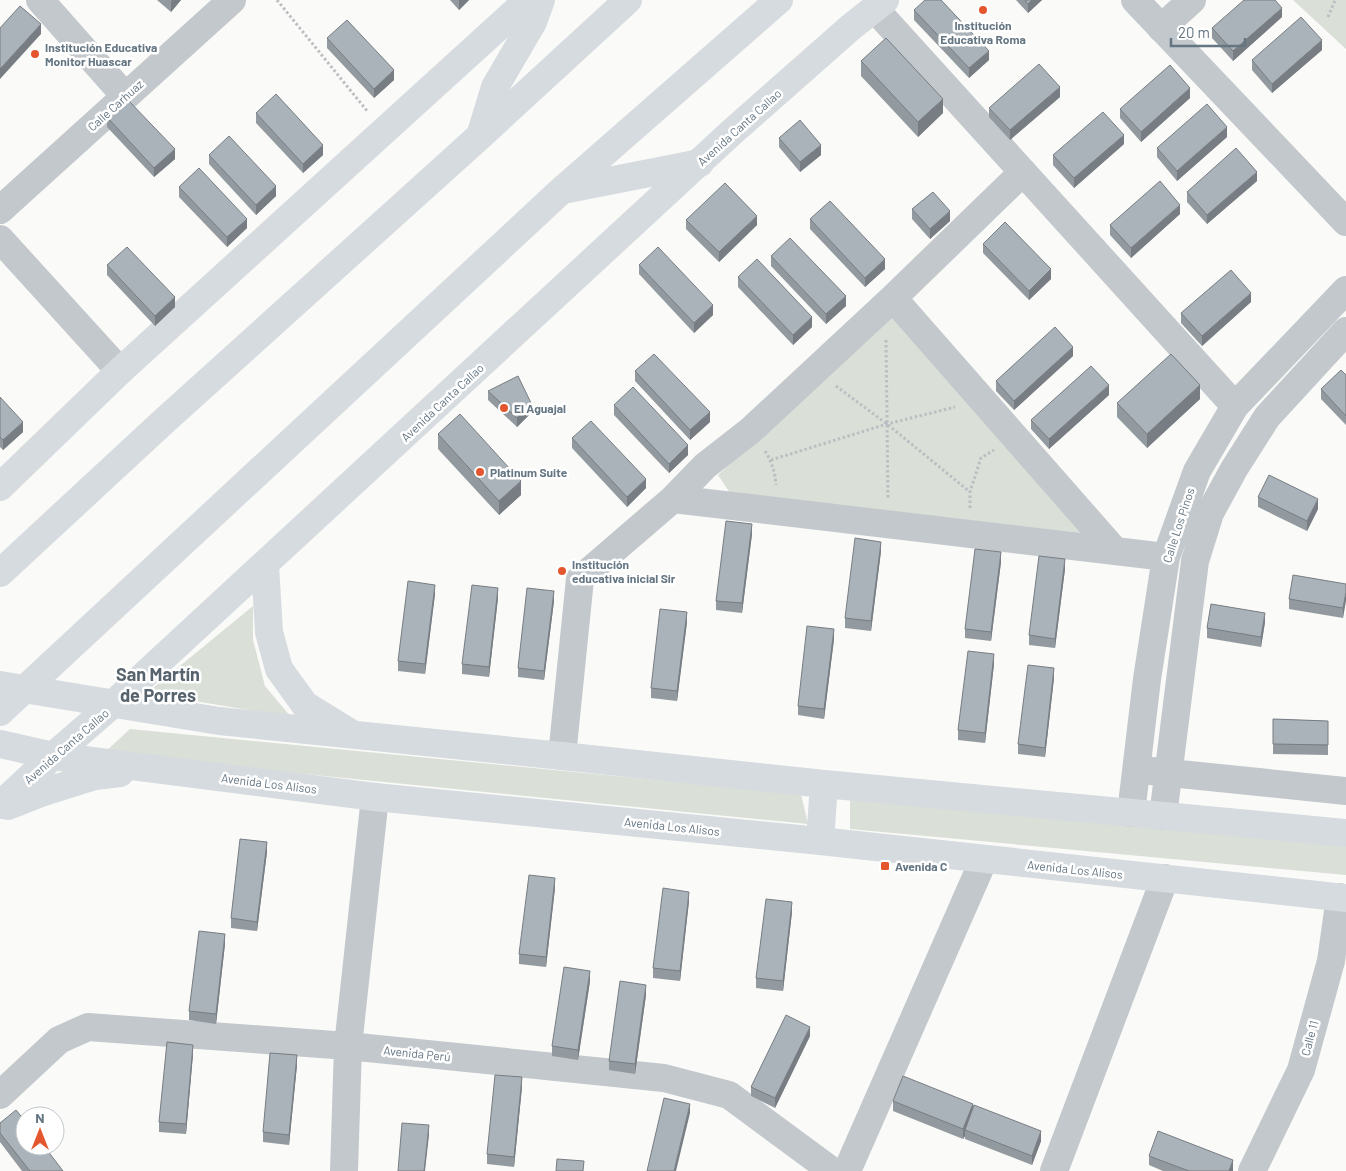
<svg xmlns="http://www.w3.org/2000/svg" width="1346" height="1171" viewBox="0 0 1346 1171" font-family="Barlow,sans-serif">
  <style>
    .green { fill: #dadfd7 }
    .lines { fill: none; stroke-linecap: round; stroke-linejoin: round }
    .path { stroke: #bbbfc2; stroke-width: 3; stroke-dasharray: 2.5 2.5; stroke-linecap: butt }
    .minor { stroke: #c3c8cc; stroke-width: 28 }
    .major { stroke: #d6dbdf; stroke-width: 28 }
    .highway { stroke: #d6dbdf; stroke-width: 28 }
    .wall { fill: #929a9f }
    .shaded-wall { fill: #777d82 }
    .building { fill: #aab3b9; stroke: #777d82 }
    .poi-dot { fill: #e4572e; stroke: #fff; stroke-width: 2 }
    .labels { text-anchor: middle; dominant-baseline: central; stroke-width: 5; stroke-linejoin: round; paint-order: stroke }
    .poi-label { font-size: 12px; font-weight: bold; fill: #657683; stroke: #fff; text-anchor: start }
    .street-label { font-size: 12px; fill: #657683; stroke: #fff }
    .district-label { font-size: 18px; font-weight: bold; fill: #57646e; stroke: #fff }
  </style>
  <rect width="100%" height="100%" fill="#fafaf8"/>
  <path class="green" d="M1293 0H1346V49Z
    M892 310 1082 533 730 493 718 475Z
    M253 606V640L265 686 291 717 147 693Z
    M130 729 801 794 808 824 103 754Z
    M850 797 1346 844V875L850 829Z"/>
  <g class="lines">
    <path class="path" d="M277 0 368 112
      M1328 17 1335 0
      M886 340 888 499
      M836 386 887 424 970 492
      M765 451C772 462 775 472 776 485
      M771 460 887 424 955 407
      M970 508V492L981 458 994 450"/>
    <path class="minor" d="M40 0 125 96
      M1135 0 1346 222
      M875 9 1235 406
      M1161 28 1192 0
      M0 210 232 0
      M0 239 120 371
      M893 298 1115 551
      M673 499 1166 557
      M562 756 580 579 673 499 705 466 751 430 893 298 1023 172
      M1151 771 1346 791
      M1131 813 1147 679 1166 557 1197 471 1235 406 1346 290
      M1163 816 1195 561 1210 513 1234 469 1267 417 1346 331
      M0 1095 59 1040 88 1027 348 1046 664 1078 729 1095 832 1171
      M344 1171 348 1046 375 797
      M847 1171 984 859
      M1054 1171 1165 878
      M1252 1171 1301 1070 1331 961 1340 897"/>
    <path class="major" d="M0 487 120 371 528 0
      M265 565 269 632 279 669 305 705 349 732
      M0 685 219 721 562 756 824 784 1346 833
      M0 744 53 756 375 797 820 841 1346 898
      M0 805 53 756 113 704 732 132 851 27 885 0
      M8 806 41 793 95 776 120 773
      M820 841 824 784"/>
    <path class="highway" d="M480 136 495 87 533 22 541 0
      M563 190 700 163
      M0 573 163 422 480 136 628 0
      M0 712 562 190 779 0"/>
  </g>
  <path class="wall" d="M157 0H181L171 12Z
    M450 0H469L459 10Z
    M1016 0H1042L1028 13Z
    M914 10 989 60 969 78 914 20Z
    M1282 17 1233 61 1212 38V28Z
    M327 38 394 80 374 98 327 48Z
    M1322 50 1272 93 1252 70V60Z
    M861 61 943 113 918 137 861 76Z
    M1060 97 1010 140 989 117V108Z
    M1190 98 1141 142 1120 118V109Z
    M256 113 323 155 303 173 256 123Z
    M107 117 175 159 154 177 107 127Z
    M1227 137 1177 181 1157 157V148Z
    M779 138 821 155 800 172 779 147Z
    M1124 144 1074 188 1053 165V155Z
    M209 155 276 196 256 215 209 164Z
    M1257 181 1207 224 1187 202V192Z
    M179 187 247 228 227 247 179 197Z
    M912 209 950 221 930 239 912 219Z
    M1180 214 1131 258 1110 235V225Z
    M810 219 885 269 865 287 810 229Z
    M686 220 757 225 719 262 686 229Z
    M983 244 1051 279 1029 300 983 253Z
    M771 256 846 306 826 324 771 266Z
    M107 265 175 307 155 326 107 275Z
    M639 265 713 315 694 333 639 274Z
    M738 277 812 327 793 345 738 287Z
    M1251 302 1202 346 1181 323V313Z
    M1073 356 1014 410 996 391V381Z
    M635 371 710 422 690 440 635 381Z
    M1346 375V425L1321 399V389Z
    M488 391 531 413 517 427 488 400Z
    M1109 395 1049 449 1031 429V420Z
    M0 397 23 432 3 450 0 447Z
    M1200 399 1147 448 1117 417V403Z
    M614 405 688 455 669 473 614 415Z
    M438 434 521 495 499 515 438 449Z
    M572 438 646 488 627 507 572 448Z
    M1258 497 1318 509 1307 531 1258 507Z
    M752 534 742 613 716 610V601Z
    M881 551 871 631 845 628V618Z
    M1001 562 991 641 965 638V629Z
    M1065 569 1055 648 1029 645V635Z
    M1346 584 1343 618 1289 609V599Z
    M435 594 425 674 398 671V661Z
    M498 598 489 677 462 674V664Z
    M554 601 544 680 518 677V668Z
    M687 622 677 701 651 698V688Z
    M1265 622 1261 647 1207 638V628Z
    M834 639 824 719 798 715V706Z
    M994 664 985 743 958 740V730Z
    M1054 678 1045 757 1018 754V744Z
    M1273 719 1328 721V755L1273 754Z
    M267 852 257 931 231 928V918Z
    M555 888 546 967 519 964V954Z
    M689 901 680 981 653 978V968Z
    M792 912 783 991 756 988V978Z
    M225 944 216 1024 189 1020V1011Z
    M590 981 578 1060 552 1056V1046Z
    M646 995 635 1074 609 1070V1061Z
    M810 1036 775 1108 751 1096V1087Z
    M193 1054 186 1134 159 1132V1122Z
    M297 1065 289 1145 263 1142V1132Z
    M522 1087 514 1167 487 1164V1154Z
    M893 1101 973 1108 1041 1141 1032 1165 965 1139V1136L963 1139 893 1111Z
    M0 1123 63 1171H22L0 1142Z
    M1149 1156 1233 1170V1171H1163L1149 1165Z"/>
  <path class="shaded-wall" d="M172 0H181L171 12V2Z
    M459 0H469L459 10Z
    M1032 0H1042L1028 13V4Z
    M1282 8V17L1233 61V51Z
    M41 24V34L0 79V69Z
    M1322 40V50L1272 93V84Z
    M989 51V60L969 78V68Z
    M394 70V80L374 98V89Z
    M1060 87V97L1010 140V130Z
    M1190 88V98L1141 142V132Z
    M943 99V113L918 137V122Z
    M1227 127V137L1177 181V171Z
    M1124 135V144L1074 188V178Z
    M323 145V155L303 173V164Z
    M821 145V155L800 172V162Z
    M175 149V159L154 177V168Z
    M1257 172V181L1207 224V215Z
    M276 186V196L256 215V205Z
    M1180 205V214L1131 258V248Z
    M950 211V221L930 239V229Z
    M757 216V225L719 262V252Z
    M247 219V228L227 247V237Z
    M885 259V269L865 287V278Z
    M1051 269V279L1029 300V291Z
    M1251 293V302L1202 346V336Z
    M846 296V306L826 324V314Z
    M175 297V307L155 326V316Z
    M713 305V315L694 333V323Z
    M812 317V327L793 345V335Z
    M1073 347V356L1014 410V401Z
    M1109 385V395L1049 449V439Z
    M1200 385V399L1147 448V434Z
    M531 403V413L517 427V418Z
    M710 412V422L690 440V430Z
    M23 422V432L3 450V440Z
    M688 445V455L669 473V464Z
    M646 479V488L627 507V497Z
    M521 481V495L499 515V501Z
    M1318 499V509L1307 531V521Z
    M752 524V534L742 613V603Z
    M881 542V551L871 631V621Z
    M1001 552V562L991 641V632Z
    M1065 559V569L1055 648V639Z
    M435 585V594L425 674V664Z
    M498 588V598L489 677V667Z
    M554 591V601L544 680V671Z
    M1346 592V601L1343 618V608Z
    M687 612V622L677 701V691Z
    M1265 613V622L1261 647V637Z
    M834 629V639L824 719V709Z
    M994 654V664L985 743V733Z
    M1054 668V678L1045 757V748Z
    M267 842V852L257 931V922Z
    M555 878V888L546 967V957Z
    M689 892V901L680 981V971Z
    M792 902V912L783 991V981Z
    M225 934V944L216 1024V1014Z
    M590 971V981L578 1060V1050Z
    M646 985V995L635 1074V1064Z
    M810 1027V1036L775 1108V1098Z
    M193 1045V1054L186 1134V1124Z
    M297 1055V1065L289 1145V1135Z
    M522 1077V1087L514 1167V1157Z
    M690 1104V1113L676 1171H674Z
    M973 1104V1114L965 1130V1136L963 1139V1129Z
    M429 1125V1135L425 1171H424Z
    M1041 1131V1141L1032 1165V1156Z
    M1233 1160V1171H1229Z"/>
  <path class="building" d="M925 0H941L989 51 969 68 914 10Z
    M1025 0H1032L1028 4Z
    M1244 0H1275L1282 8 1233 51 1212 28Z
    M20 6 41 24 0 69V28Z
    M1301 17 1322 40 1272 84 1252 60Z
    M347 20 394 70 374 89 327 38Z
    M886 38 943 99 918 122 861 61Z
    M1039 64 1060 87 1010 130 989 108Z
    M1170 65 1190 88 1141 132 1120 109Z
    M276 94 323 145 303 164 256 113Z
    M127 99 175 149 154 168 107 117Z
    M1207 104 1227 127 1177 171 1157 148Z
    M1103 112 1124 135 1074 178 1053 155Z
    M800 120 821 145 800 162 779 138Z
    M229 136 276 186 256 205 209 155Z
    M1236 148 1257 172 1207 215 1187 192Z
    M199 168 247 219 227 237 179 187Z
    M1160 181 1180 205 1131 248 1110 225Z
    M725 183 757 216 719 252 686 220Z
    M933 192 950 211 930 229 912 209Z
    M830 201 885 259 865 278 810 219Z
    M1005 222 1051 269 1029 291 983 244Z
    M790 238 846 296 826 314 771 256Z
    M127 247 175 297 155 316 107 265Z
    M658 247 713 305 694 323 639 265Z
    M757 259 812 317 793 335 738 277Z
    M1231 270 1251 293 1202 336 1181 313Z
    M1055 327 1073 347 1014 401 996 381Z
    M654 354 710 412 690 430 635 371Z
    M1171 354 1200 385 1147 434 1117 403Z
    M1091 366 1109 385 1049 439 1031 420Z
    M1341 370 1346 375V416L1321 389Z
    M518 376 531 403 517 418 488 391Z
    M633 387 688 445 669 464 614 405Z
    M0 397 23 422 3 440 0 437Z
    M460 414 521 481 499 501 438 434Z
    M591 421 646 479 627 497 572 438Z
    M1269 475 1318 499 1307 521 1258 497Z
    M726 521 752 524 742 603 716 601Z
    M855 538 881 542 871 621 845 618Z
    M975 549 1001 552 991 632 965 629Z
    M1039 556 1065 559 1055 639 1029 635Z
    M1293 575 1346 584V592L1343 608 1289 599Z
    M408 581 435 585 425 664 398 661Z
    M472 585 498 588 489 667 462 664Z
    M527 588 554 591 544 671 518 668Z
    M1211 604 1265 613 1261 637 1207 628Z
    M660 609 687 612 677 691 651 688Z
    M807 626 834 629 824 709 798 706Z
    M968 651 994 654 985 733 958 730Z
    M1028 665 1054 668 1045 748 1018 744Z
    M1273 719 1328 721V745L1273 744Z
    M240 839 267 842 257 922 231 918Z
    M529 875 555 878 546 957 519 954Z
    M663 888 689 892 680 971 653 968Z
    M766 899 792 902 783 981 756 978Z
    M199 931 225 934 216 1014 189 1011Z
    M564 967 590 971 578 1050 552 1046Z
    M620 981 646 985 635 1064 609 1061Z
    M786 1015 810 1027 775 1098 751 1087Z
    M167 1042 193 1045 186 1124 159 1122Z
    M270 1053 297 1055 289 1135 263 1132Z
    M495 1075 522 1077 514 1157 487 1154Z
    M903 1076 973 1104 963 1129 893 1101Z
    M664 1098 690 1104 674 1171H647Z
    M974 1105 1041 1131 1032 1156 965 1130Z
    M16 1110 25 1121V1146H44L63 1171H30L0 1133V1123Z
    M402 1123 429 1125 424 1171H398Z
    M1158 1131 1233 1160 1229 1171H1189L1149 1156Z
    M557 1159 584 1161 583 1171H556Z"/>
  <g class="poi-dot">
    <circle cx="983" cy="10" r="5"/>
    <circle cx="35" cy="54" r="5"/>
    <circle cx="504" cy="408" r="5"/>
    <circle cx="480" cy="472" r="5"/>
    <circle cx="562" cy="571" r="5"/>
    <rect x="880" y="861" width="10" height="10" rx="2.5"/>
  </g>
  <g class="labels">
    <g class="poi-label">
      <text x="983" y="25" text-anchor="middle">Institución<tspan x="983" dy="14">Educativa Roma</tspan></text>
      <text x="45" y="47">Institución Educativa<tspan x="45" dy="14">Monitor Huascar</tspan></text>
      <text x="514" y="408">El Aguajal</text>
      <text x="490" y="472">Platinum Suite</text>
      <text x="572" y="564">Institución<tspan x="572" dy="14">educativa inicial Sir</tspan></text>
      <text x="895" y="866">Avenida C</text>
    </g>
    <g class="street-label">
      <text transform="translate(115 105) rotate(-42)">Calle Carhuaz</text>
      <text transform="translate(739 127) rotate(-42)">Avenida Canta Callao</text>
      <text transform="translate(442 402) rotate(-43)">Avenida Canta Callao</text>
      <text transform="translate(1178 525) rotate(-72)">Calle Los Pinos</text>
      <text transform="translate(66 746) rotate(-41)">Avenida Canta Callao</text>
      <text transform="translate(269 783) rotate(7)">Avenida Los Alisos</text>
      <text transform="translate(672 826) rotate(6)">Avenida Los Alisos</text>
      <text transform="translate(1075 869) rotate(6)">Avenida Los Alisos</text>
      <text transform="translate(1309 1038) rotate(-75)">Calle 11</text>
      <text transform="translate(417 1053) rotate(6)">Avenida Perú</text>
    </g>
    <g class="district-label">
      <text x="158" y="674">San Martín<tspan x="158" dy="21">de Porres</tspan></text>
    </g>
  </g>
  <g transform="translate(40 1131)"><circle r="24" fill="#ffffff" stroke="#c1c8cd"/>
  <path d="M0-4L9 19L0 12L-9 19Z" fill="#e4572e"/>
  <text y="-8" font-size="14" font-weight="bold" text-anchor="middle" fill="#657683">N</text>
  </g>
  <path d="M1171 38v8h74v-8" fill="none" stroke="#657683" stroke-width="2.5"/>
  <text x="1178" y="38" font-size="15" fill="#657683" stroke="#ffffff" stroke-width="4" paint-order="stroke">20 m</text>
</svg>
